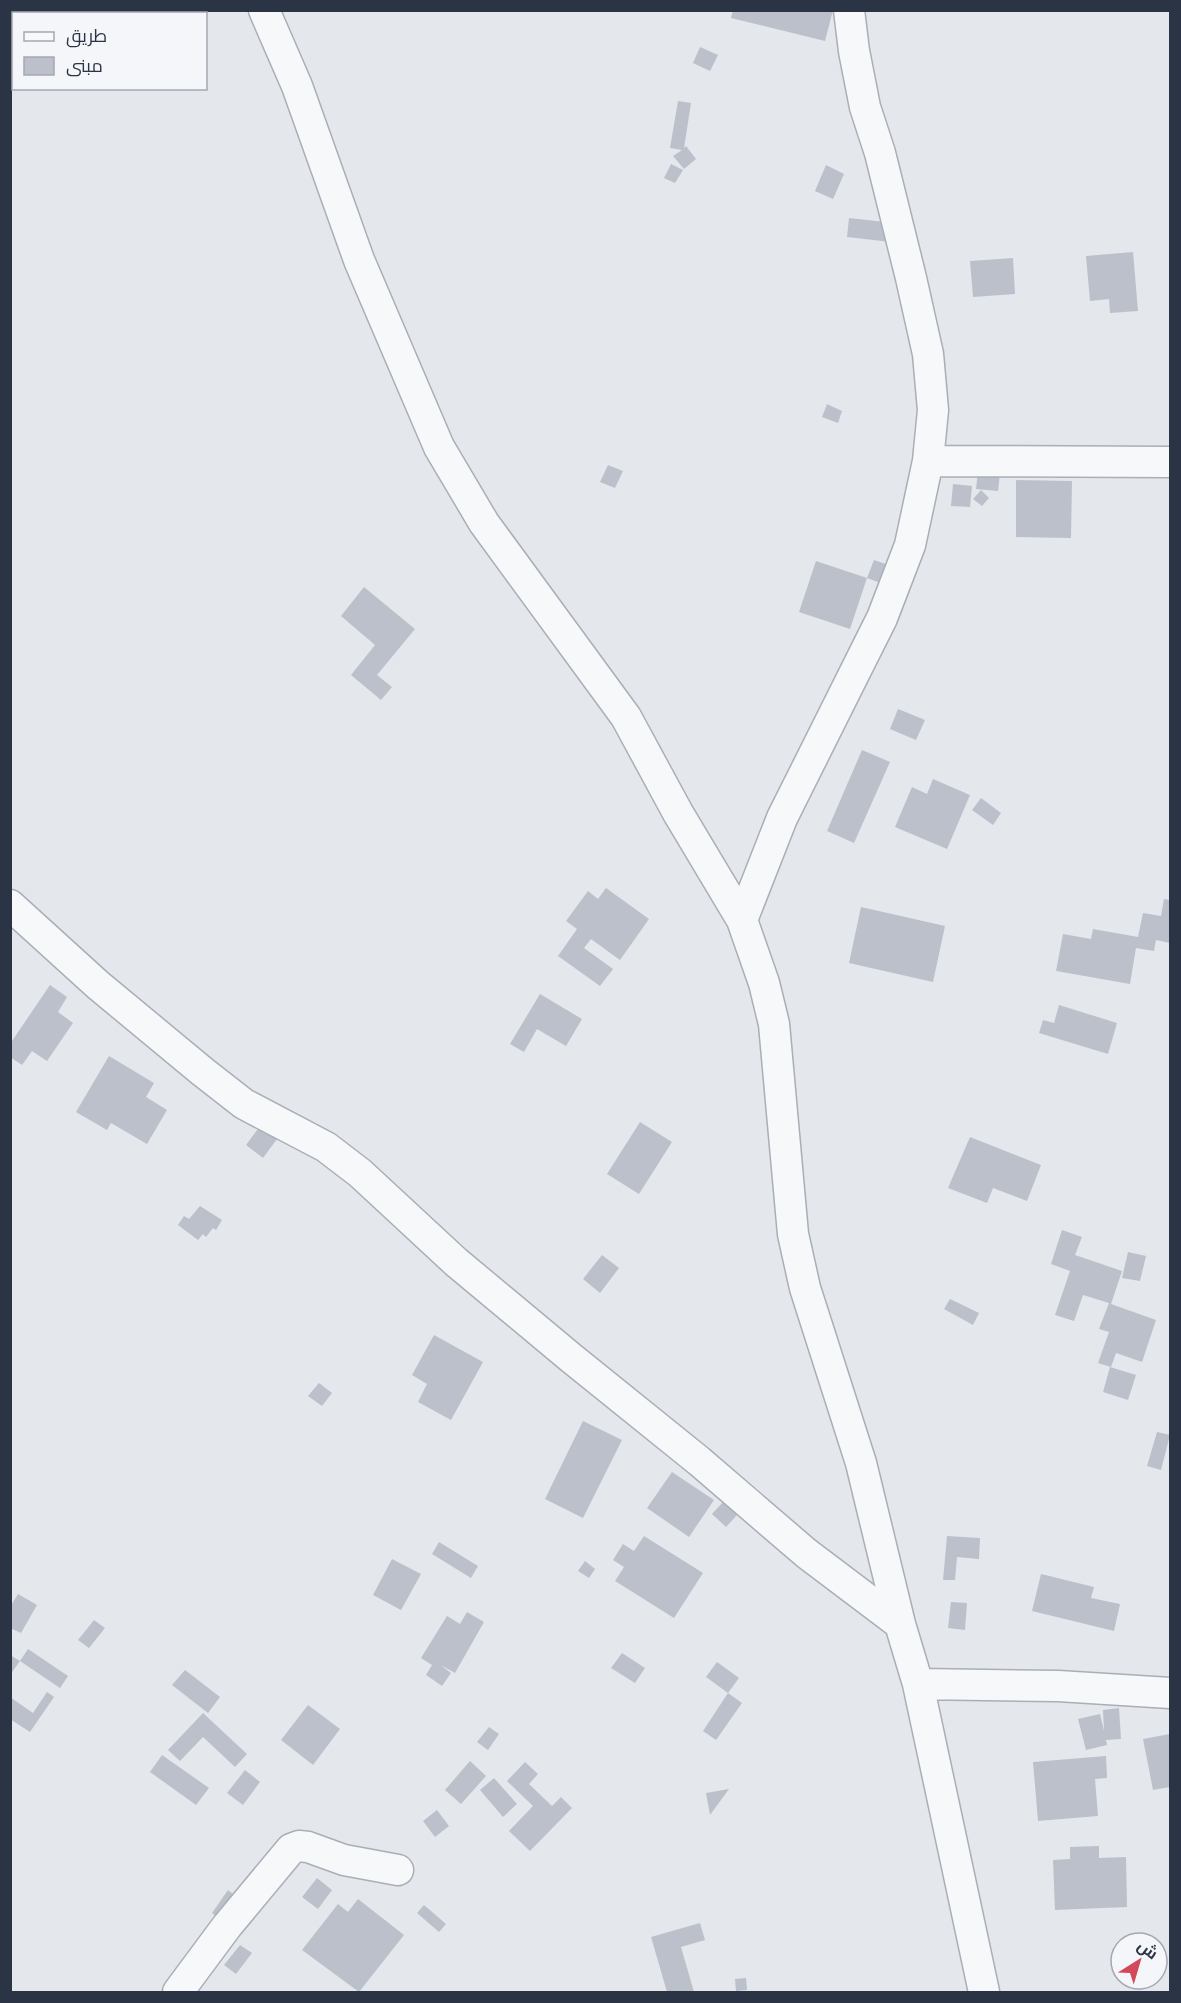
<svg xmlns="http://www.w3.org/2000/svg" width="1181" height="2003" viewBox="0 0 1181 2003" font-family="Karla,Cairo,sans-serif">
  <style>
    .building { fill: #bbc0ca }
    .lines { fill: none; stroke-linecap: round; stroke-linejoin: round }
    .minor-casing { stroke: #a9aeb7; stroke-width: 33 }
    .minor { stroke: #f7f8fa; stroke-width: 30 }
  </style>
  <rect width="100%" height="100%" fill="#e4e7ec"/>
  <path class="building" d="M733 10H833L825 41 731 18Z
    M700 47 718 55 710 71 693 63Z
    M678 101 691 103 684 148 686 146 696 159 684 169 673 156 682 150 670 148Z
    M671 164 683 170 675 183 664 178Z
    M826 165 844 174 833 199 815 191Z
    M849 218 894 223 891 242 847 237Z
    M1133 252 1138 311 1110 313 1109 299 1090 301 1086 256Z
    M1013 258 1015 294 973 297 970 261Z
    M827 404 842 411 838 423 822 417Z
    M608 465 623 471 615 488 600 482Z
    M978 471 1000 474 998 491 976 489Z
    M1016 480 1072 481 1071 538 1016 537Z
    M953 484 972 486 970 507 951 506Z
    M981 490 989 498 982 506 973 499Z
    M874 560 903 570 897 589 867 578Z
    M816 561 867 578 850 629 799 612Z
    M364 587 415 629 377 675 392 687 381 700 351 675 375 645 341 616Z
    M898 709 925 720 916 740 890 729Z
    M862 750 890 762 854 843 827 831Z
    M933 779 970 795 947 849 895 827 912 787 927 794Z
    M981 798 1001 813 993 825 972 810Z
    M606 888 649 919 620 960 591 939 584 948 613 969 600 986 558 956 577 929 566 921 588 891 598 899Z
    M1164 899 1170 900V943L1156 940 1154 951 1136 948 1130 984 1056 971 1063 934 1091 939 1093 929 1138 937 1143 913 1161 916Z
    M861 907 945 926 933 982 849 963Z
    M50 985 67 997 58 1012 73 1023 47 1061 32 1051 22 1065 10 1057V1044Z
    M540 994 582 1019 566 1046 537 1029 524 1052 510 1044Z
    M1059 1005 1117 1023 1108 1054 1039 1033 1043 1020 1054 1023Z
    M109 1056 154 1083 146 1097 167 1110 147 1144 111 1123 107 1130 76 1112Z
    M263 1122 280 1135 263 1158 246 1145Z
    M640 1122 672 1142 639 1194 607 1174Z
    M970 1137 1041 1165 1027 1201 993 1188 987 1203 948 1188Z
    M200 1206 222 1220 216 1230 213 1228 206 1237 203 1234 198 1240 178 1225 184 1216 189 1219Z
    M1062 1230 1082 1237 1075 1255 1122 1271 1111 1304 1156 1320 1142 1362 1116 1353 1111 1367 1098 1363 1109 1332 1099 1329 1109 1303 1083 1295 1074 1321 1055 1315 1070 1271 1051 1264Z
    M1128 1252 1146 1256 1140 1281 1122 1278Z
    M602 1255 619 1268 600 1293 583 1279Z
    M950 1299 979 1313 973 1325 944 1309Z
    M434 1335 483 1362 451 1420 418 1402 427 1384 412 1375Z
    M1110 1367 1136 1375 1128 1400 1103 1392Z
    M319 1383 332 1393 322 1406 308 1396Z
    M583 1421 622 1440 583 1518 545 1499Z
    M1157 1432 1170 1435 1161 1470 1147 1466Z
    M672 1472 714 1500 689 1537 647 1508Z
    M723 1502 737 1515 726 1527 712 1514Z
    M644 1536 703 1573 674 1618 615 1581 624 1567 613 1560 623 1544 634 1551Z
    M947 1536 980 1538 979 1559 957 1557 955 1580H943Z
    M439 1542 478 1566 471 1578 432 1554Z
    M392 1559 421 1574 401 1610 373 1595Z
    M585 1561 595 1569 589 1578 578 1571Z
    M1041 1574 1094 1587 1091 1598 1120 1604 1114 1631 1032 1611Z
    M18 1594 37 1605 21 1633 10 1628V1607Z
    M951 1602 967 1603 965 1630 948 1628Z
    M467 1612 484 1622 455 1673 441 1665 451 1673 442 1686 426 1675 432 1665 421 1658 447 1616 460 1624Z
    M94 1620 105 1628 89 1648 78 1640Z
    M28 1649 68 1676 60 1688 20 1661Z
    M622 1653 645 1668 635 1683 611 1668Z
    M10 1655 20 1661 10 1675Z
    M717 1662 739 1678 728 1693 706 1677Z
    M185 1670 220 1697 208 1713 172 1685Z
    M47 1692 54 1697 30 1732 10 1719V1697L33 1713Z
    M728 1693 742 1703 716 1740 703 1731Z
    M308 1705 340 1729 313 1765 281 1740Z
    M1119 1708 1121 1739 1106 1740 1107 1745 1086 1750 1078 1719 1100 1714 1104 1731 1103 1710Z
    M203 1713 247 1754 235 1767 203 1737 180 1761 168 1750Z
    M489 1727 499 1734 488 1750 477 1742Z
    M1170 1734V1787L1153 1790 1143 1739Z
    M162 1755 209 1788 196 1805 150 1772Z
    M1106 1756 1107 1778 1095 1779 1098 1816 1038 1821 1033 1762Z
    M470 1761 486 1776 461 1804 445 1790Z
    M525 1762 538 1774 529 1784 552 1806 561 1797 572 1808 530 1851 509 1831 533 1806 507 1781Z
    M245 1770 260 1782 243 1805 227 1793Z
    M494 1778 517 1804 503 1817 480 1790Z
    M729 1789 710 1815 706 1793Z
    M437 1810 449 1826 435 1837 423 1821Z
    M1099 1846V1858L1126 1857 1127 1907 1055 1910 1053 1860 1070 1859V1847Z
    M317 1878 332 1890 318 1909 302 1897Z
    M228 1890 239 1899 223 1921 212 1913Z
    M358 1899 404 1935 359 1992 302 1950 338 1904 348 1912Z
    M424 1905 446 1924 439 1932 417 1913Z
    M700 1923 705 1940 681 1947 694 1992H667L651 1937Z
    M240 1945 252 1953 236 1974 224 1965Z
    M746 1978 747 1990 736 1991 735 1979Z"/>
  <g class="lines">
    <defs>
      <path id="minor" d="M264 10 297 86 359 260 439 447 484 523 626 717 678 813 742 920 764 983 774 1024 793 1234 805 1288 861 1463 900 1624 918 1684 984 1992
        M928 461 1170 462
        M10 905 98 985 203 1072 244 1104 326 1147 360 1173 456 1262 570 1357 699 1461 806 1553 900 1624
        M742 920 782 818 882 618 910 545 928 461 933 410 928 354 911 278 880 153 865 107 854 51 849 10
        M918 1684 1058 1686 1170 1693
        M178 1992 227 1926 291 1849 299 1846 308 1847 344 1860 398 1870"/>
    </defs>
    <use href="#minor" class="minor-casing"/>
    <use href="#minor" class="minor"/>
  </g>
  <rect width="1181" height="2003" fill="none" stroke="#2b3445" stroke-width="24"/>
  <rect x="12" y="12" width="195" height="78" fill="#f4f6f9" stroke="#a4a8b1" stroke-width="1.5"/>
  <rect x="24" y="32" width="30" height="9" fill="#f7f8fa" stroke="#a4a8b1" stroke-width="1.5"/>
  <text x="66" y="42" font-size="18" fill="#2b3445">طريق</text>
  <rect x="24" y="57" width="30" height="18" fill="#bbc0ca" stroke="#a4a8b1" stroke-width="1.5"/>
  <text x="66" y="72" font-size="18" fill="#2b3445">مبنى</text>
  <g transform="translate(1139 1961) rotate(37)"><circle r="28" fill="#f4f6f9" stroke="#a4a8b1" stroke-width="1.5"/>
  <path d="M0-4.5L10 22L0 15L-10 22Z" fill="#d1495b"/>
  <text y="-9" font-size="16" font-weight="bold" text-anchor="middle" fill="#2b3445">ش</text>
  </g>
</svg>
